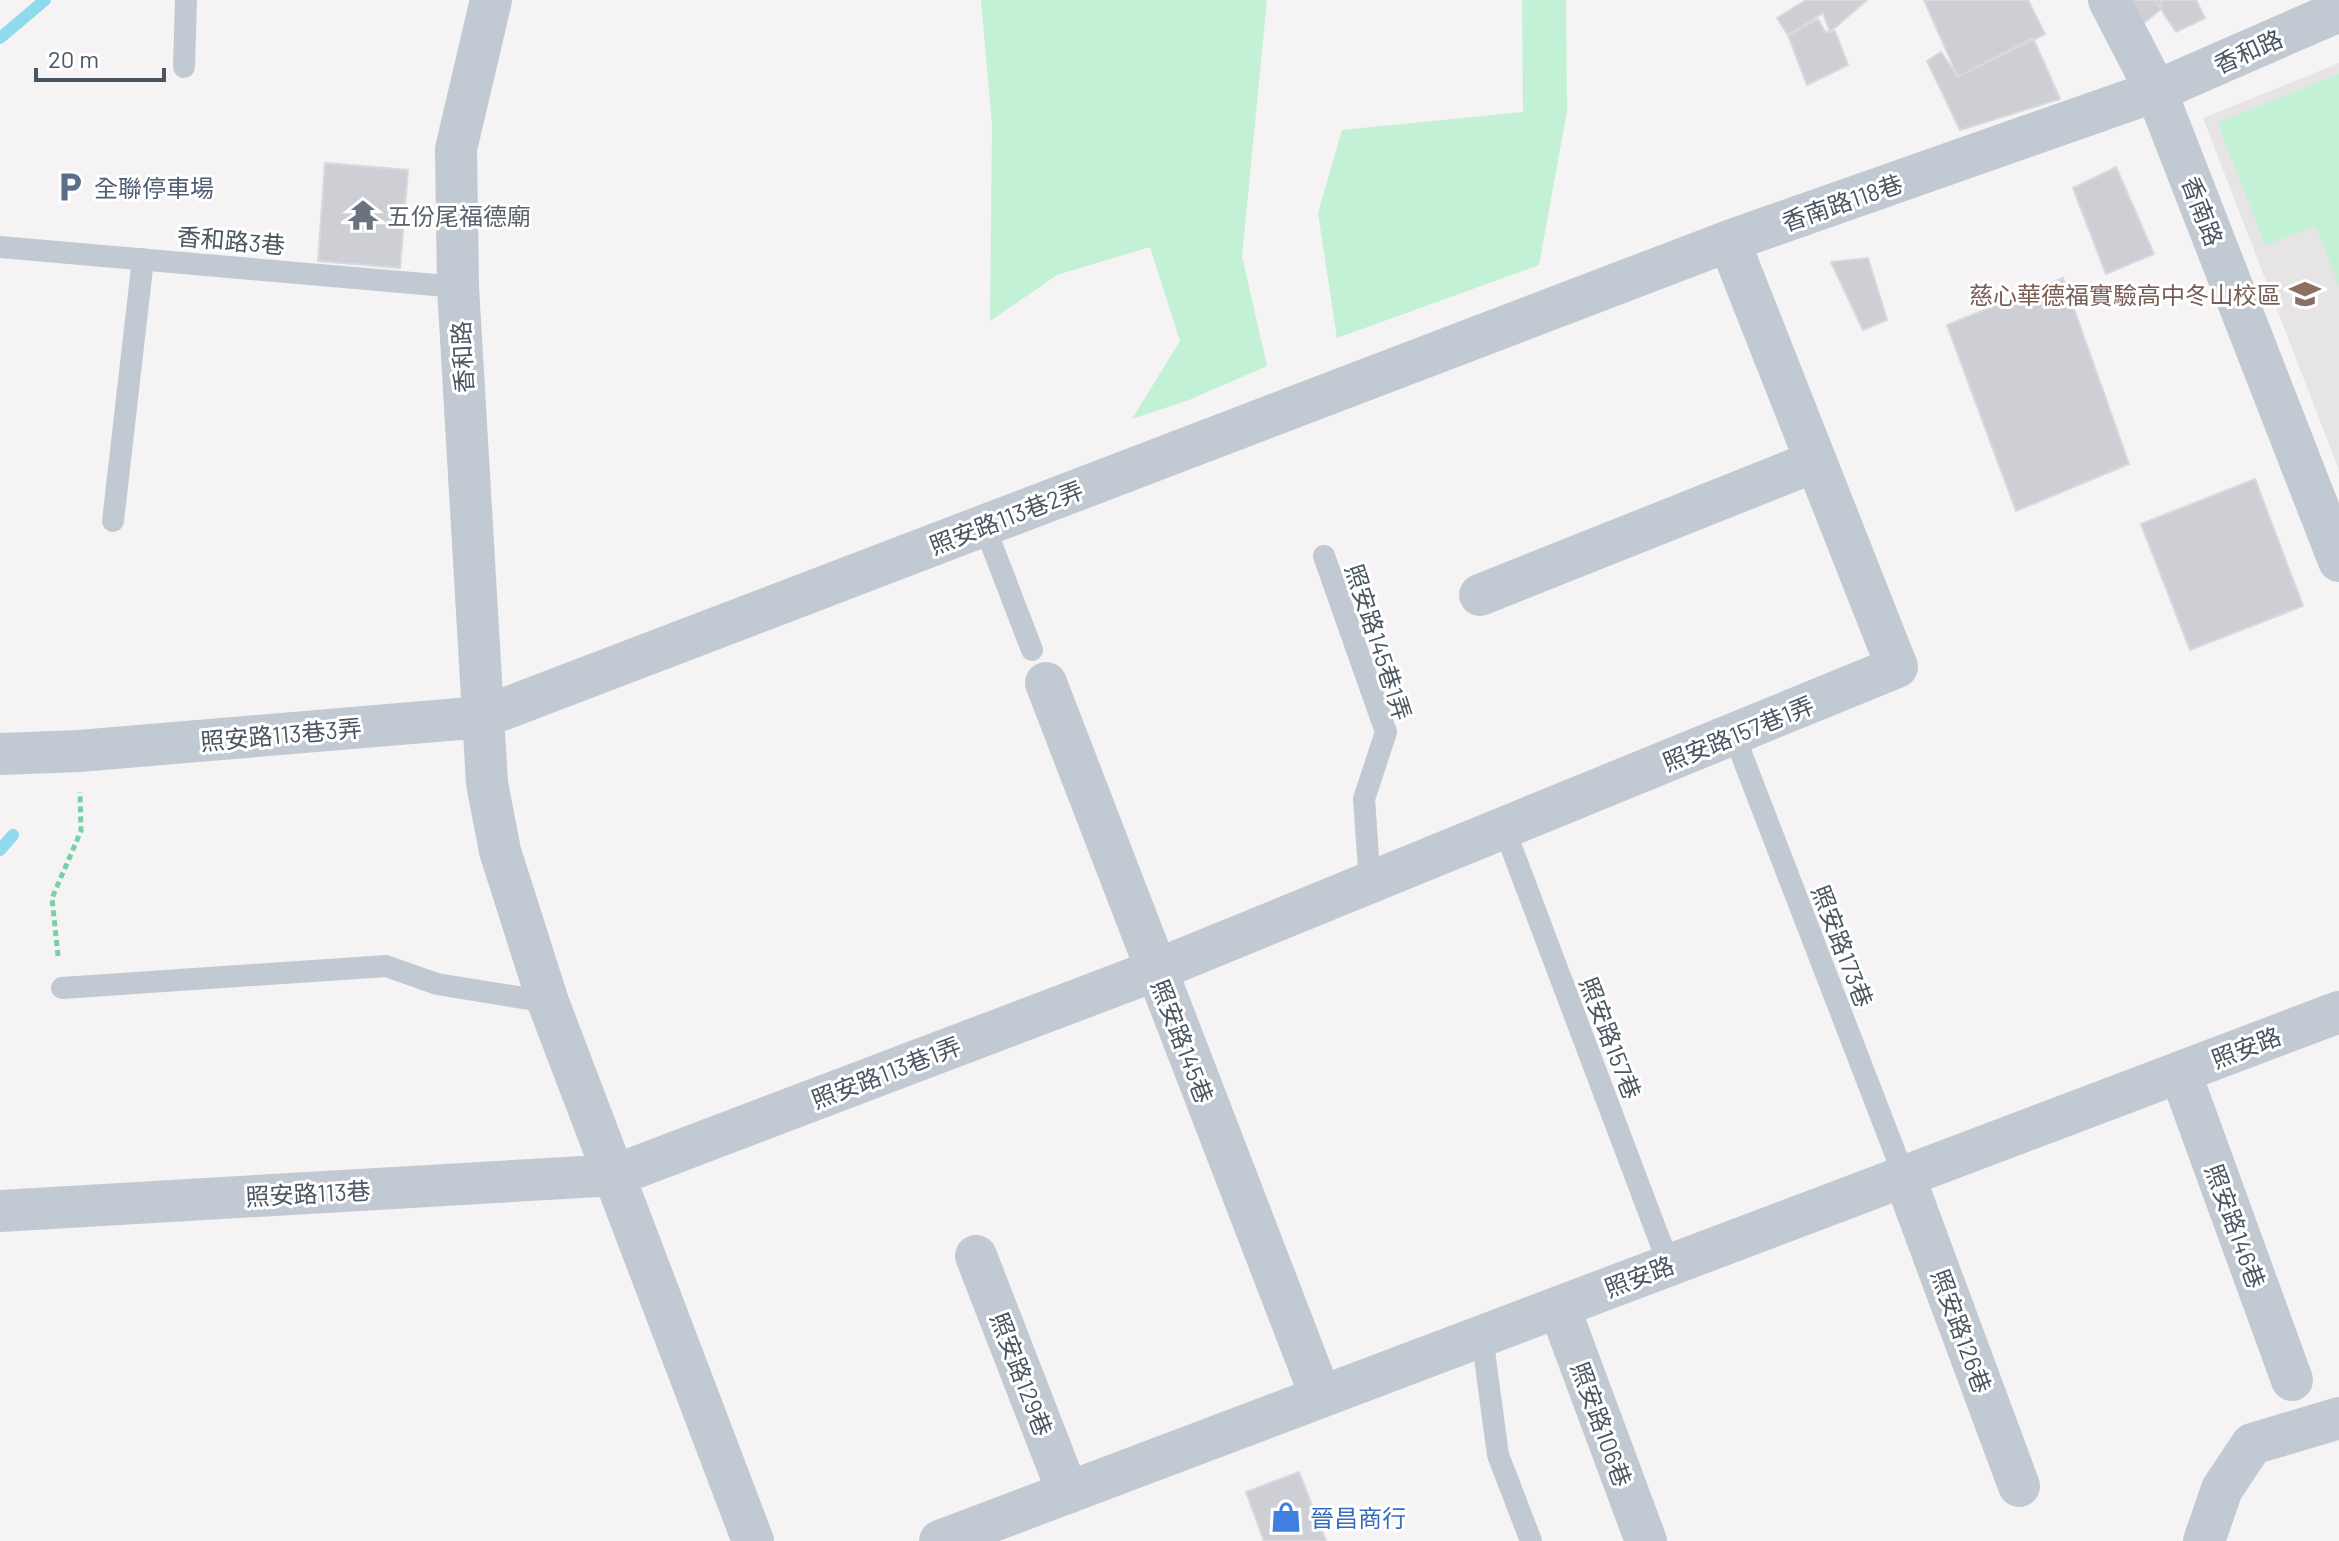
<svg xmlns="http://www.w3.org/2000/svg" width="2339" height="1541" viewBox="0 0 2339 1541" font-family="Barlow,'Noto Sans TC',sans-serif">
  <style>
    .education { fill: #e6e4e5 }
    .green { fill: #c3f1d5 }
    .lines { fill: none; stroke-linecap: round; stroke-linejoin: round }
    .stream { stroke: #90daee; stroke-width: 12 }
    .building { fill: #cdcfd5; stroke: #d7d9de; stroke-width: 2 }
    .path { stroke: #7ad0a6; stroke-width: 5; stroke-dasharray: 6 4; stroke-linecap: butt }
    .service { stroke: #c1cad2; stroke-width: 22 }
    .minor { stroke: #c1cad2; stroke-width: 42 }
    .labels { text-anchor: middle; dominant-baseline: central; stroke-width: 6; stroke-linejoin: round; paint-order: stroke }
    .street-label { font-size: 24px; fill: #4a5661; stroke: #fff }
    .service-label { font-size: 24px; fill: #4e5e75; stroke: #fff; text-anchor: start }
    .worship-label { font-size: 24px; fill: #5b616d; stroke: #fff; text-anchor: start }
    .education-label { font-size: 24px; fill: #785e54; stroke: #fff; text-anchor: end }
    .shop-label { font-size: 24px; fill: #366cbe; stroke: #fff; text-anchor: start }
  </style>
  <rect width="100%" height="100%" fill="#f5f3f3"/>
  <path class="education" d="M2339 63V470L2203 118Z"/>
  <path class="green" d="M981 0H1267L1242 256 1267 366 1189 400 1132 419 1180 341 1150 247 1057 275 990 321 992 125Z
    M1522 0H1566L1567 111 1539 265 1337 338 1318 213 1342 130 1523 112Z
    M2339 74V286L2316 226 2265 245 2218 123Z"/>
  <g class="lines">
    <path class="stream" d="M0 38 45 0
      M0 850 13 835"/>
  </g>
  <path class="building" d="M1806 0H1867L1830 32 1823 13 1788 35 1777 18Z
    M1924 0H2028L2045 34 1958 77Z
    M2128 0H2161V9L2138 28Z
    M2155 0H2196L2205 18 2176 32Z
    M1818 19 1825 32 1835 31 1848 65 1807 85 1788 35Z
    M2033 38 2060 99 1960 130 1927 61 1941 52 1958 77Z
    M325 163 408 170 400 268 318 261Z
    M2116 167 2154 254 2106 274 2073 188Z
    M1868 258 1887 320 1863 330 1831 262Z
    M2063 278 2129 464 2016 511 1947 325Z
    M2255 479 2303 606 2190 650 2141 524Z
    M1299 1472 1326 1541H1264L1246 1492Z"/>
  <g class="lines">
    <path class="path" d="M58 956 52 898 81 831 80 792"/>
    <path class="service" d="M184 67 186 0
      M0 247 458 287
      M113 521 143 259
      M984 525 1032 650
      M1324 556 1386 732 1364 799 1370 884
      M1734 735 1904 1176
      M1504 828 1669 1265
      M62 988 386 966 437 984 548 1002
      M1482 1336 1498 1455 1531 1541"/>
    <path class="minor" d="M491 0 456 149 458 287 487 783 500 851 548 1002 753 1541
      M2109 0 2156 91 2339 561
      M1480 595 1816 461
      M1046 683 1321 1397
      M0 754 79 751 483 717 1729 241 2156 91 2339 11
      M2180 1072 2292 1380
      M1904 1176 2019 1486
      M0 1211 616 1175 1156 970 1897 667 1729 241
      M976 1256 1068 1493
      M1559 1307 1646 1541
      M940 1541 2339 1012
      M2204 1541 2222 1489 2252 1444 2339 1418"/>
  </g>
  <defs>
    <symbol id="parking-bare" viewBox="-9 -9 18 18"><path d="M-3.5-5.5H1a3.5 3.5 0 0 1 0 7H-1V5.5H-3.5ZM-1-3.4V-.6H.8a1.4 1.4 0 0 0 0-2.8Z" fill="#5c6f8a" stroke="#fff" stroke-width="2.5" paint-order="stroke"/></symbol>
    <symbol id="temple-bare" viewBox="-9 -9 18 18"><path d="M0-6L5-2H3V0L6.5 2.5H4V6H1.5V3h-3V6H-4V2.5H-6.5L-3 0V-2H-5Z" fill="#6b7280" stroke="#fff" stroke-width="2.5" paint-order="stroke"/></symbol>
    <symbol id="school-bare" viewBox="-9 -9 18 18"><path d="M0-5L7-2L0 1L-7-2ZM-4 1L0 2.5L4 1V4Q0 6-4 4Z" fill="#8d6e63" stroke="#fff" stroke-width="2.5" paint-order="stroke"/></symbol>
    <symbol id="shop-bare" viewBox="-9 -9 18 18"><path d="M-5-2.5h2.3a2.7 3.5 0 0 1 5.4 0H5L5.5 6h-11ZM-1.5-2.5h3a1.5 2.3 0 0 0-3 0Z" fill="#3f7fe0" stroke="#fff" stroke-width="2.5" paint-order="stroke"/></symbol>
  </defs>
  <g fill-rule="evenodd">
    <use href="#parking-bare" x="48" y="165" width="44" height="44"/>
    <use href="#temple-bare" x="341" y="193" width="44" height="44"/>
    <use href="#school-bare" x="2283" y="272" width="44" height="44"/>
    <use href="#shop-bare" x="1264" y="1495" width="44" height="44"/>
  </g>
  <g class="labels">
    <g class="street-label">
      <text transform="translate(2248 51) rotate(-24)">香和路</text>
      <text transform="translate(1842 202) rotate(-19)">香南路118巷</text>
      <text transform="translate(2203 211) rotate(69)">香南路</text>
      <text transform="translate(231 240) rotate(5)">香和路3巷</text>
      <text transform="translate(462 357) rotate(-93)">香和路</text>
      <text transform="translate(1006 517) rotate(-21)">照安路113巷2弄</text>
      <text transform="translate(1379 642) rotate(72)">照安路145巷1弄</text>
      <text transform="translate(1738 733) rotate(-22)">照安路157巷1弄</text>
      <text transform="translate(281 734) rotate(-5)">照安路113巷3弄</text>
      <text transform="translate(1843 946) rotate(69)">照安路173巷</text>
      <text transform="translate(1611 1038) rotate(69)">照安路157巷</text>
      <text transform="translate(1183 1041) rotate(69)">照安路145巷</text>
      <text transform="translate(2246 1047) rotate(-21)">照安路</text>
      <text transform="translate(886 1072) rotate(-21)">照安路113巷1弄</text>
      <text transform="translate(308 1193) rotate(-3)">照安路113巷</text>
      <text transform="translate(2236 1226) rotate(70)">照安路146巷</text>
      <text transform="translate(1639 1276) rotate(-21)">照安路</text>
      <text transform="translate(1962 1331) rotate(70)">照安路126巷</text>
      <text transform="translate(1022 1374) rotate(69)">照安路129巷</text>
      <text transform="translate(1602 1424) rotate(70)">照安路106巷</text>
    </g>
    <g class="service-label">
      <text x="94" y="187">全聯停車場</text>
    </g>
    <g class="worship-label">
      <text x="387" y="215">五份尾福德廟</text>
    </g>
    <g class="education-label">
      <text x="2281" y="294">慈心華德福實驗高中冬山校區</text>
    </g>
    <g class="shop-label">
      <text x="1310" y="1517">晉昌商行</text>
    </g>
  </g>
  <path d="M36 68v12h128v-12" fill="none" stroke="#4a5661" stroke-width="4"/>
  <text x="48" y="68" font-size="24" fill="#4a5661" stroke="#ffffff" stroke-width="6" paint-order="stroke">20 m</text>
</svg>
